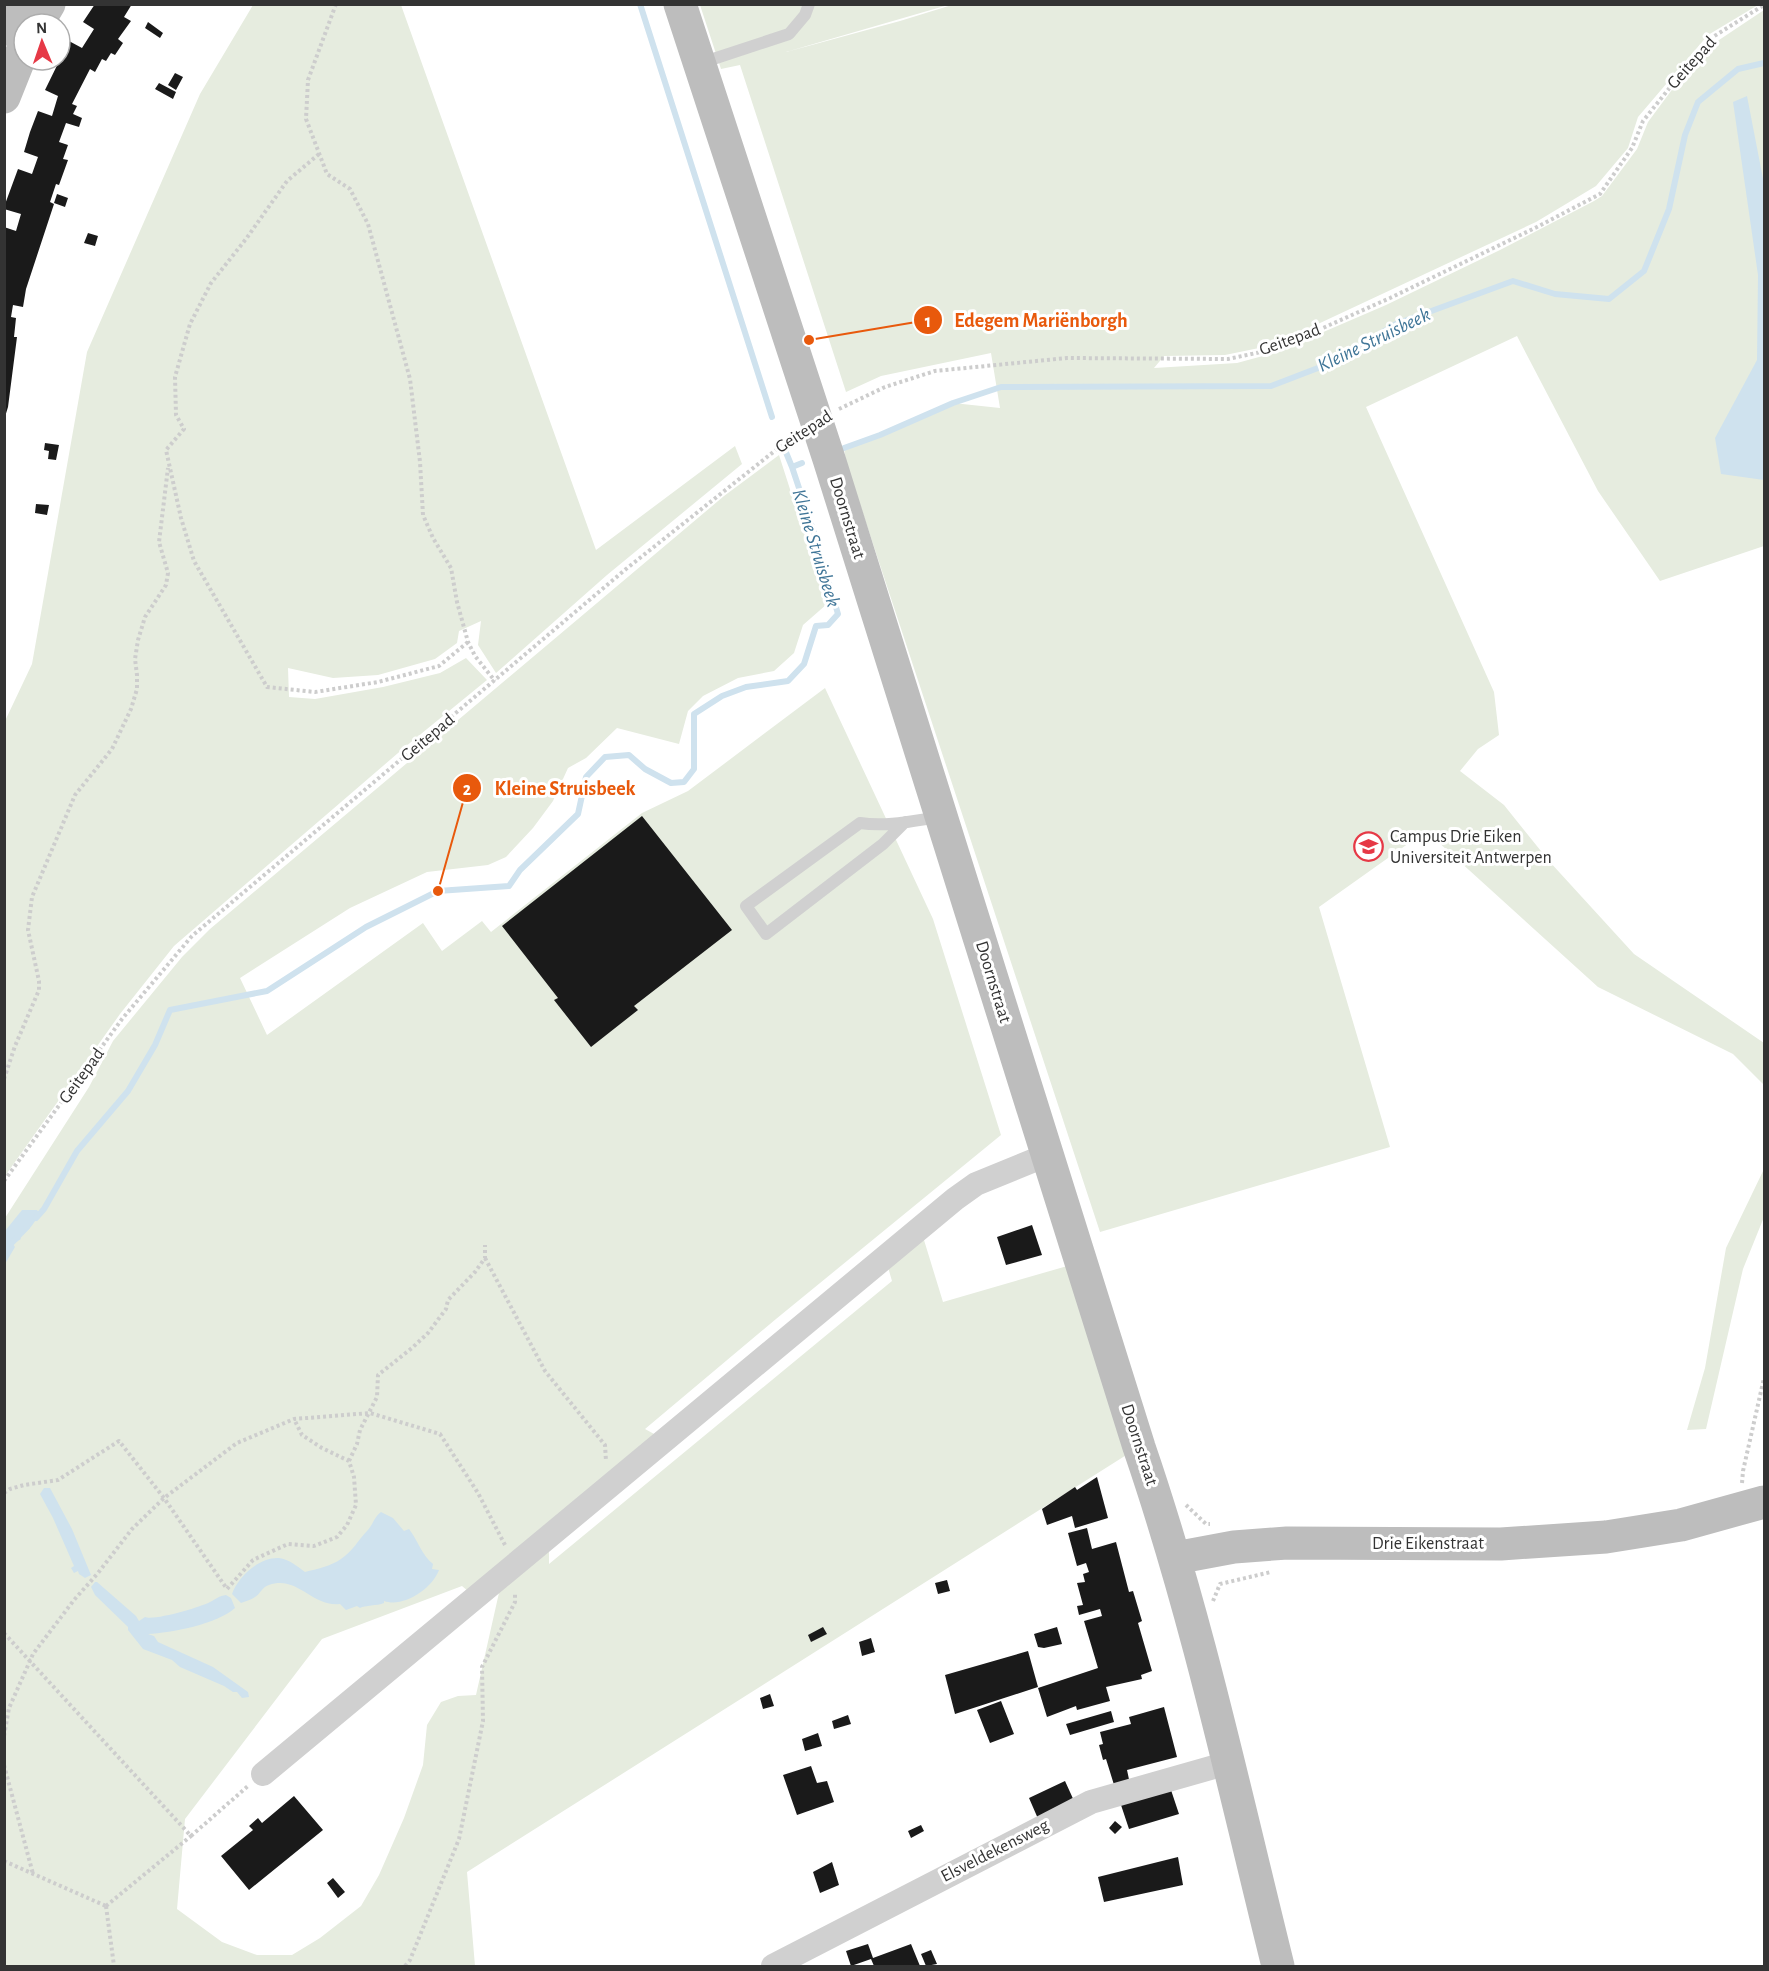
<svg xmlns="http://www.w3.org/2000/svg" width="1769" height="1971" viewBox="0 0 1769 1971" font-family="'Alegreya Sans',sans-serif">
  <style>
    .green { fill: #e6ecdf; fill-rule: evenodd }
    .water { fill: #cfe2ee }
    .lines { fill: none; stroke-linecap: round; stroke-linejoin: round }
    .stream { stroke: #cfe2ee; stroke-width: 6 }
    .building { fill: #1a1a1a }
    .path { stroke: #cdcdcd; stroke-width: 4; stroke-dasharray: 3 3; stroke-linecap: butt }
    .lane { stroke: #d0d0d0; stroke-width: 12 }
    .street { stroke: #d0d0d0; stroke-width: 24 }
    .secondary { stroke: #bdbdbd; stroke-width: 33 }
    .labels { text-anchor: middle; dominant-baseline: central; stroke-width: 6; stroke-linejoin: round; paint-order: stroke }
    .street-label { font-size: 18px; fill: #333; stroke: #fff }
    .poi-label { font-size: 18px; fill: #333; stroke: #fff; text-anchor: start }
    .water-label { font-size: 20px; font-style: italic; fill: #3f7597; stroke: #fff }
    .leader { fill: none; stroke: #e8590c; stroke-width: 2 }
    .callout-dot { fill: #e8590c; stroke: #fff; stroke-width: 2 }
    .mark-label { font-size: 18px; text-anchor: middle; font-weight: bold; fill: #fff }
    .callout-label { font-size: 20px; text-anchor: middle; font-weight: bold; fill: #e8590c; stroke: #fff; stroke-width: 6; stroke-linejoin: round; paint-order: stroke }
  </style>
  <rect width="100%" height="100%" fill="#fff"/>
  <path class="green" d="M955 4 1758 5 1708 35 1638 117 1628 148 1596 186 1536 222 1288 338 1259 348 1225 355 1164 356 1154 368 1237 363 1277 352 1386 305 1500 250 1594 201 1602 196 1637 149 1648 122 1671 91 1713 44 1764 10V546L1660 581 1598 491 1517 336 1366 407 1494 692 1499 735 1478 749 1460 771 1504 805 1549 861 1634 954 1764 1043V1085L1733 1054 1598 987 1426 831 1319 907 1390 1147 1100 1232 846 462 844 448 880 435 953 403 1000 408 991 353 881 376 846 392 740 65 721 69 700 5H948L786 52 900 21Z
    M253 5H401L596 550 735 446 742 464 607 575 496 673 478 645 481 621 459 631 457 643 435 659 378 675 333 678 288 668 289 697 315 699 383 687 440 673 466 658 487 680 405 747 174 946 120 1014 5 1176V721L32 664 87 352 200 94Z
    M779 455 827 604 803 625 794 653 774 671 738 678 703 696 688 711 679 744 617 728 586 758 568 768 553 801 533 828 506 857 488 865 427 872 350 908 240 978 267 1035 423 923 442 951 482 921 491 932 642 813 688 791 825 688 933 919 1001 1135 776 1319 645 1429 665 1440 549 1536V1564L892 1281 885 1257 920 1227 943 1302 1081 1262 1139 1447 467 1872 475 1966H5V1218L89 1087 113 1041 182 957 210 929 724 496ZM503 1575 476 1695 458 1696 441 1702 427 1725 423 1765 404 1818 379 1875 361 1906 320 1938 292 1955H257L222 1942 177 1909 185 1819 322 1639 462 1586 475 1597Z
    M1764 1169V1217L1743 1269 1706 1429 1687 1430 1705 1368 1726 1248Z"/>
  <path class="water" d="M1747 96 1764 184V480L1721 474 1715 438 1757 360 1758 275 1733 102Z
    M22 1210H37L40 1215C34 1221 32 1228 24 1233L21 1230 17 1234 21 1239 13 1244 15 1247 5 1264V1231Z
    M44 1488H50L72 1529 91 1575 85 1578 79 1574 78 1571 74 1573 71 1568 74 1566 53 1518 40 1494Z
    M381 1512 393 1518 404 1531 409 1529C418 1541 422 1555 433 1564L432 1569 439 1570C432 1589 403 1608 384 1601V1603C377 1606 365 1605 360 1608L357 1606 346 1610 340 1604C311 1607 298 1575 269 1585 262 1587 260 1594 255 1597 251 1600 245 1601 241 1603L232 1594C238 1577 259 1557 279 1558 289 1559 298 1567 305 1572 317 1569 331 1566 341 1559 352 1552 359 1539 367 1531 373 1525 374 1517 381 1512Z
    M95 1582H97L136 1616 139 1621 145 1617C154 1621 201 1607 210 1602 216 1599 219 1596 226 1595L231 1598 235 1608C217 1624 171 1633 148 1634L154 1636 158 1642 213 1667 248 1692 249 1697 242 1698 237 1692H233L224 1686 180 1667 172 1660 143 1649 128 1630V1627L95 1595 91 1587Z"/>
  <g class="lines">
    <path class="stream" d="M640 4 772 417
      M844 448 880 435 953 403 1001 387 1271 386 1331 363 1396 324 1513 281 1555 294 1609 299 1644 271 1669 209 1685 135 1698 102 1738 69 1764 63
      M785 450 792 467
      M36 1218 44 1209 77 1151 128 1091 155 1045 170 1010 267 991 366 927 438 891 509 886 520 870 578 814 586 777 605 757 629 755 645 769 671 783 684 782 694 769V714L722 696 746 687 788 681 804 664 816 626 828 625 838 614 816 539 792 467 802 463
      M4 1251 27 1227"/>
  </g>
  <path class="building" d="M95 4H132L124 17 131 21 118 39 123 43 115 55 111 53 106 61 102 59 95 72 90 69 72 104 77 106 73 114 82 118 79 127 66 123 59 142 68 145 63 159 68 160 59 185 56 184 50 202 54 204 26 289 23 307 13 305 11 317 16 318 14 337H17L8 407 4 420V227L16 231 21 214 4 209V207L18 169 32 174 38 157 24 152 30 132 38 111 52 116 58 96 45 90 69 41 82 48 94 29 83 22Z
    M148 22 163 33 160 38 145 28Z
    M175 73 183 77 176 90 168 85Z
    M159 83 176 92 173 99 155 89Z
    M57 194 68 198 65 207 54 203Z
    M88 233 98 236 95 246 84 243Z
    M45 443 59 445 56 460 48 459 49 451 44 450Z
    M36 504 49 505 47 515 35 513Z
    M642 816 732 930 634 1006 638 1010 591 1047 554 1000 558 998 502 926Z
    M1032 1225 1042 1255 1006 1265 997 1237Z
    M1097 1477 1108 1518 1075 1528 1072 1516 1047 1525 1042 1509 1075 1487 1077 1490Z
    M1087 1528 1092 1549 1116 1542 1129 1592 1133 1591 1142 1621 1138 1623 1152 1671 1141 1675 1142 1679 1106 1687 1110 1701 1077 1710 1076 1706 1047 1717 1038 1688 1098 1668 1084 1621 1102 1616 1100 1609 1079 1615 1077 1606 1083 1605 1077 1583 1085 1582 1083 1574 1089 1572 1086 1563 1077 1566 1068 1533Z
    M947 1580 950 1591 938 1594 935 1583Z
    M823 1627 827 1634 811 1642 808 1635Z
    M1057 1627 1062 1644 1044 1648 1038 1647 1034 1634Z
    M871 1638 875 1652 862 1656 859 1642Z
    M1028 1651 1038 1687 955 1714 945 1675Z
    M770 1694 774 1706 763 1709 760 1698Z
    M1001 1701 1014 1734 990 1743 977 1710Z
    M1164 1707 1177 1757 1127 1770 1130 1784 1115 1788 1106 1759 1103 1760 1099 1745 1103 1744 1100 1732 1131 1724 1129 1717Z
    M1111 1711 1114 1722 1070 1735 1066 1724Z
    M848 1715 851 1724 834 1729 832 1721Z
    M818 1733 822 1746 805 1751 802 1739Z
    M811 1766 817 1783 827 1781 834 1802 797 1815 783 1775Z
    M1065 1781 1075 1803 1039 1821 1029 1798Z
    M1169 1784 1179 1814 1129 1829 1120 1802Z
    M294 1796 323 1830 249 1890 221 1856 253 1830 249 1826 258 1818 262 1823Z
    M1115 1821 1122 1827 1115 1834 1109 1828Z
    M921 1825 924 1831 911 1838 908 1831Z
    M1178 1857 1183 1885 1104 1902 1098 1877Z
    M832 1862 839 1885 820 1893 813 1872Z
    M333 1878 345 1892 338 1898 327 1883Z
    M868 1944 873 1958 911 1944 920 1966H874L871 1959 851 1966 846 1951Z
    M931 1950 937 1964 926 1966 921 1954Z"/>
  <g class="lines">
    <path class="path" d="M336 4 308 80 306 119 327 174 350 189 368 224 410 379 420 462 423 515 433 538 451 568 457 602 468 642 475 656 495 681
      M319 154 287 181 246 239 211 283 190 324 175 377 176 415 184 429 166 450 181 518 194 561 267 687 315 692 378 682 439 666 468 642
      M839 409 885 387 935 371 1067 358 1228 359 1261 352 1287 344 1390 298 1537 227 1600 194 1632 148 1643 121 1708 40 1764 5
      M4 1079 15 1046 39 990V981L28 930 32 897 75 795 112 749 131 709 137 689V675L135 659 138 640 145 617 166 585 168 573 159 542 168 468
      M4 1181 122 1019 192 936 626 569 796 434
      M485 1258 545 1371 605 1445 606 1461
      M349 1461 357 1444 360 1430 377 1397 378 1375 412 1348 428 1333 446 1309 448 1300 475 1272 485 1258V1245
      M1742 1483 1743 1471 1764 1378
      M4 1493 10 1489 24 1485 58 1480 119 1441 164 1498 227 1589 253 1560 288 1544 314 1546 337 1537 347 1525 356 1505 354 1477 349 1461 322 1448 302 1435 294 1419
      M1186 1505 1206 1524H1210
      M1213 1601 1220 1584 1271 1572
      M4 1633 191 1836 248 1786
      M4 1736 9 1708 33 1654 74 1600 98 1573 132 1529 164 1498 237 1443 294 1419 370 1413 440 1434 478 1493 505 1545
      M4 1765 33 1874
      M4 1861 106 1906
      M106 1906 191 1836
      M106 1906 114 1966
      M405 1966 410 1960 459 1839 483 1721 482 1667 515 1602V1592"/>
    <path class="lane" d="M701 63 789 34 805 15 809 4
      M905 822 883 844 766 934 746 906 860 823C887 827 912 821 939 817"/>
    <path class="street" d="M263 1774 955 1199 976 1184 1047 1155
      M773 1966 1091 1802 1228 1763"/>
    <path class="secondary" d="M680 4 829 459 1139 1447C1197 1616 1235 1793 1278 1966
      M37 24 49 4
      M4 29 18 4
      M4 97 24 47
      M1175 1558 1234 1547 1287 1543 1501 1544 1606 1537 1681 1525 1764 1502"/>
  </g>
  <defs>
    <symbol id="university-ring" viewBox="-11 -11 22 22"><circle r="9.5" fill="#fff" stroke="#e63946" stroke-width="1.5"/><path d="M0-5L7-2L0 1L-7-2ZM-4 1L0 2.5L4 1V4Q0 6-4 4Z" fill="#e63946"/></symbol>
  </defs>
  <g fill-rule="evenodd">
    <use href="#university-ring" x="1352" y="830" width="33" height="33"/>
  </g>
  <g class="labels">
    <g class="street-label">
      <text transform="translate(1692 63) rotate(-48)">Geitepad</text>
      <text transform="translate(1290 340) rotate(-20)">Geitepad</text>
      <text transform="translate(804 432) rotate(-33)">Geitepad</text>
      <text transform="translate(847 518) rotate(73)">Doornstraat</text>
      <text transform="translate(428 738) rotate(-40)">Geitepad</text>
      <text transform="translate(993 982) rotate(73)">Doornstraat</text>
      <text transform="translate(82 1076) rotate(-54)">Geitepad</text>
      <text transform="translate(1139 1445) rotate(72)">Doornstraat</text>
      <text x="1428" y="1544">Drie Eikenstraat</text>
      <text transform="translate(995 1851) rotate(-27)">Elsveldekensweg</text>
    </g>
    <g class="poi-label">
      <text x="1390" y="837">Campus Drie Eiken<tspan x="1390" dy="21">Universiteit Antwerpen</tspan></text>
    </g>
    <g class="water-label">
      <text transform="translate(1374 340) rotate(-26)">Kleine Struisbeek</text>
      <text transform="translate(816 548) rotate(73)">Kleine Struisbeek</text>
    </g>
  </g>
  <path class="leader" d="M809 340L928 320M438 891L467 788"/>
  <g class="callout-dot">
    <circle cx="809" cy="340" r="6"/>
    <circle cx="438" cy="891" r="6"/>
    <circle cx="928" cy="320" r="15"/>
    <circle cx="467" cy="788" r="15"/>
  </g>
  <g class="mark-label">
    <text x="928" y="327">1</text>
    <text x="467" y="795">2</text>
  </g>
  <g class="callout-label">
    <text x="1041" y="327">Edegem Mariënborgh</text>
    <text x="565" y="795">Kleine Struisbeek</text>
  </g>
  <rect width="1769" height="1971" fill="none" stroke="#333333" stroke-width="12"/>
  <g transform="translate(42 42) rotate(358)"><circle r="28" fill="#ffffff" stroke="#adadad" stroke-width="1.5"/>
  <path d="M0-4.5L10 22L0 15L-10 22Z" fill="#e63946"/>
  <text y="-9" font-size="16" font-weight="bold" text-anchor="middle" fill="#333333">N</text>
  </g>
</svg>
